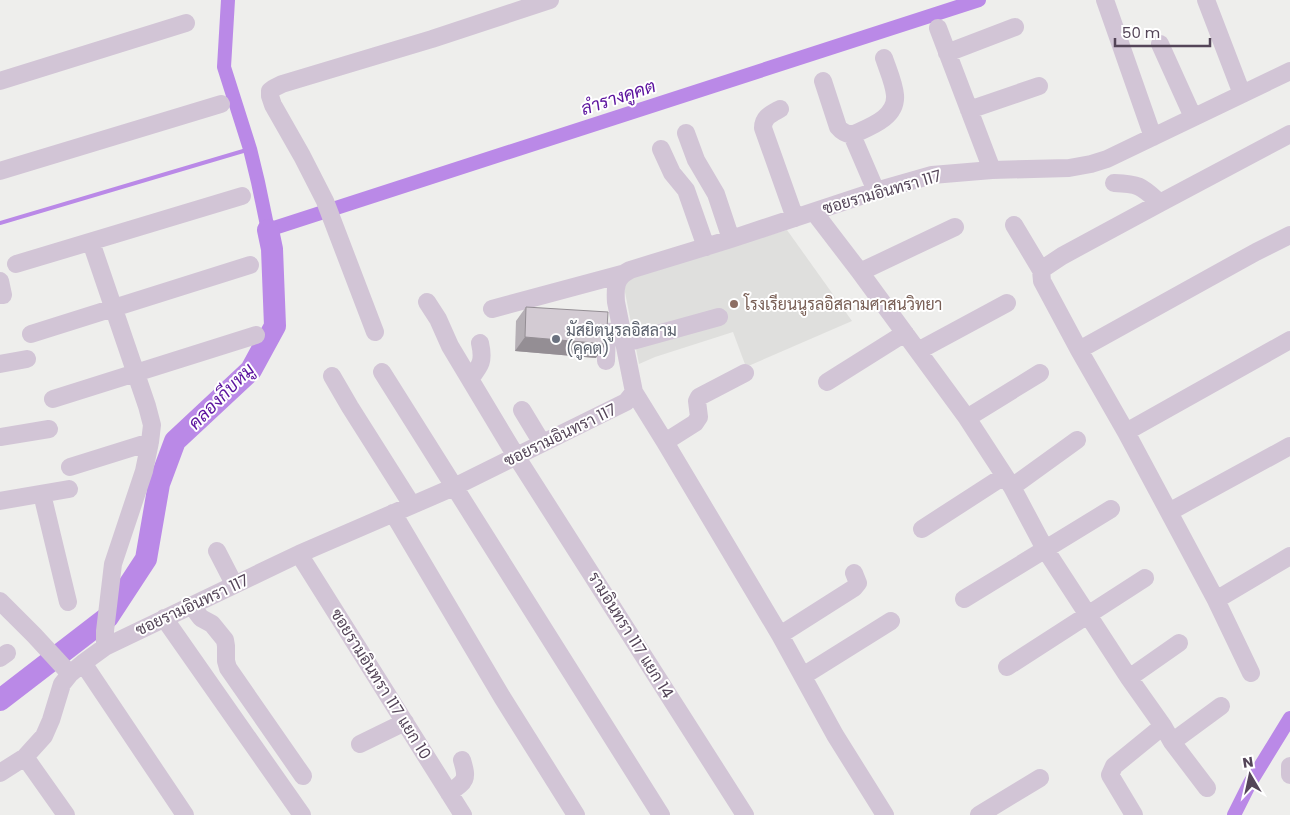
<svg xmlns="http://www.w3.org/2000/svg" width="1290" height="815" viewBox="0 0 1290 815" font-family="Poppins,Sarabun,sans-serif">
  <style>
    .education { fill: #dfdfdd }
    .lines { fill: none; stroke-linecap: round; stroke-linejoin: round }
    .stream { stroke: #ba89e7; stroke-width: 4 }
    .canal { stroke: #ba89e7; stroke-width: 14 }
    .river { stroke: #ba89e7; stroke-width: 22 }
    .minor { stroke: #d2c5d6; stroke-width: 18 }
    .wall { fill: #b5afb5 }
    .shaded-wall { fill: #948e94 }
    .building { fill: #d3cbd3; stroke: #948e94 }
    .education-dot { fill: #8d6e63; stroke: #fff; stroke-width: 2 }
    .worship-dot { fill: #6b7280; stroke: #fff; stroke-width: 2 }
    .labels { text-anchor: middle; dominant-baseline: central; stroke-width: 4; stroke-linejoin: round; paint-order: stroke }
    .street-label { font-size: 16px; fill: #544558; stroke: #fff }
    .education-label { font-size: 16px; fill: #785e54; stroke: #fff; text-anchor: start }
    .worship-label { font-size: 16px; fill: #5b616d; stroke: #fff; text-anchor: start }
    .water-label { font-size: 18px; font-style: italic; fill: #5b129e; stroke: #fff }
  </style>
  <rect width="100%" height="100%" fill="#eeeeec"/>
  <path class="education" d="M787 230 852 321 746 367 733 332 655 357 639 364 624 287 630 277Z"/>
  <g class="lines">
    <path class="stream" d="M0 223 250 149"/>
    <path class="canal" d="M228 0 224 67 250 149 258 182 268 230 979 0
      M1234 815 1250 783 1290 718"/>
    <path class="river" d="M0 700 108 617 146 559 159 484 175 441 251 370 275 326 272 249 268 230"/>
    <path class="minor" d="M1105 0 1153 137
      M1206 0 1242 94
      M938 28 992 170
      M1160 44 1193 117
      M947 53 1015 27
      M0 81 186 23
      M823 81 838 127C842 132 846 134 852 135L876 191
      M780 109C771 114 763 117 763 128L795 218
      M969 110 1039 86
      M686 133 696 160 716 194 731 239
      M852 135C869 127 897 118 895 95 894 83 888 70 884 58
      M661 149 672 173 686 190 706 247
      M0 171 221 104
      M1114 183C1140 184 1141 186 1160 203
      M814 212 860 272 967 418 1012 487 1045 549 1129 678 1163 726 1114 766 1110 775 1134 815
      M1014 225 1041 270 1042 281 1079 350 1126 432 1216 600 1251 673
      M91 242 147 406 152 425 150 442 144 471 113 564 105 631V647
      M16 264 242 196
      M1041 270 1062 256 1160 203 1290 134
      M860 272 955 227
      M0 281 3 295H0
      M427 302 438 319 450 346 516 456 745 815
      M492 309 622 274
      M375 332 325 201 302 156 273 105 270 96V91L274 88 282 84 432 39 550 0
      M31 334 250 265
      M625 343 719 317
      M1079 350 1256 252 1290 235
      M918 351 1007 303
      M606 361 607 332 622 330
      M0 364 27 359
      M382 372 661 815
      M332 376 350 407 412 505
      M470 379C481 365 484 361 480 343
      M827 382 905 333
      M53 399 256 335
      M522 410 542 443
      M967 418 1040 373
      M1126 432 1290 340
      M0 437 49 429
      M665 442 695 423 699 417 697 401 699 397 745 373
      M70 467 150 442
      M1012 487 1077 440
      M42 494 68 602
      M0 501 69 489
      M1169 512 1290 446
      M393 513 502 697 576 815
      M922 529 1004 476
      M217 551 234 584
      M299 554 463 815
      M964 599 1111 509
      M1216 600 1290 556
      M0 601 34 635 70 674
      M191 605 201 618 212 624 225 640 226 646V661L228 668 303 776
      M164 618 302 815
      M780 635 854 588 858 583 854 573
      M0 658 7 653
      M83 663 185 815
      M1007 667 1145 578
      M803 676 891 621
      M1129 678 1179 643
      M1163 726 1172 742 1207 788
      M1172 742 1221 706
      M360 744 405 722
      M25 757 66 815
      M1290 766V775
      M0 773 25 757 44 736 51 720 62 684 70 674 83 663 105 647 299 554 454 487 626 402 634 392
      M449 793C466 781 468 780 462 760
      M885 815 835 735 780 635 665 442 634 392 616 302C615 288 615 277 630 270L731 239 876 191 932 175 992 170 1069 168 1091 164 1107 159 1290 71
      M979 815 1040 778"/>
  </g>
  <path class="wall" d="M526 307 596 358 515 351 516 321Z"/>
  <path class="shaded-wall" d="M525 337 606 344 596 358 515 351Z"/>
  <path class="building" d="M526 307 608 312 606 344 525 337Z"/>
  <circle class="education-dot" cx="734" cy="304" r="5"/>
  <circle class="worship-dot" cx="556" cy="339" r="5"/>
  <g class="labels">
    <g class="street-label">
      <text transform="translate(882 192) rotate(-16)">ซอยรามอินทรา 117</text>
      <text transform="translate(560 435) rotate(-26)">ซอยรามอินทรา 117</text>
      <text transform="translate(192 605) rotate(-25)">ซอยรามอินทรา 117</text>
      <text transform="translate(631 635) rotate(58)">รามอินทรา 117 แยก 14</text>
      <text transform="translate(381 684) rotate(58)">ซอยรามอินทรา 117 แยก 10</text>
    </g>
    <g class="education-label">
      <text x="744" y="304">โรงเรียนนูรลอิสลามศาสนวิทยา</text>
    </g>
    <g class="worship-label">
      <text x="566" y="330">มัสยิตนูรลอิสลาม<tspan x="566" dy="18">(คูคต)</tspan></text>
    </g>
    <g class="water-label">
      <text transform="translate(618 97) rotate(-18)">ลำรางคูคต</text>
      <text transform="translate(221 396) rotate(-45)">คลองกีบหมู</text>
    </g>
  </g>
  <g transform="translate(1250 775) rotate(351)" stroke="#ffffff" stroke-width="4" paint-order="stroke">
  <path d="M0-4L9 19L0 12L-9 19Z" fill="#544558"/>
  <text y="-8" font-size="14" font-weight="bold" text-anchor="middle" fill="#544558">N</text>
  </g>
  <path d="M1115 38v8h95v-8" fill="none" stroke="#544558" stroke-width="2.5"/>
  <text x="1122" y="38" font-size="15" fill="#544558" stroke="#ffffff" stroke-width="4" paint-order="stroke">50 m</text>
</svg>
